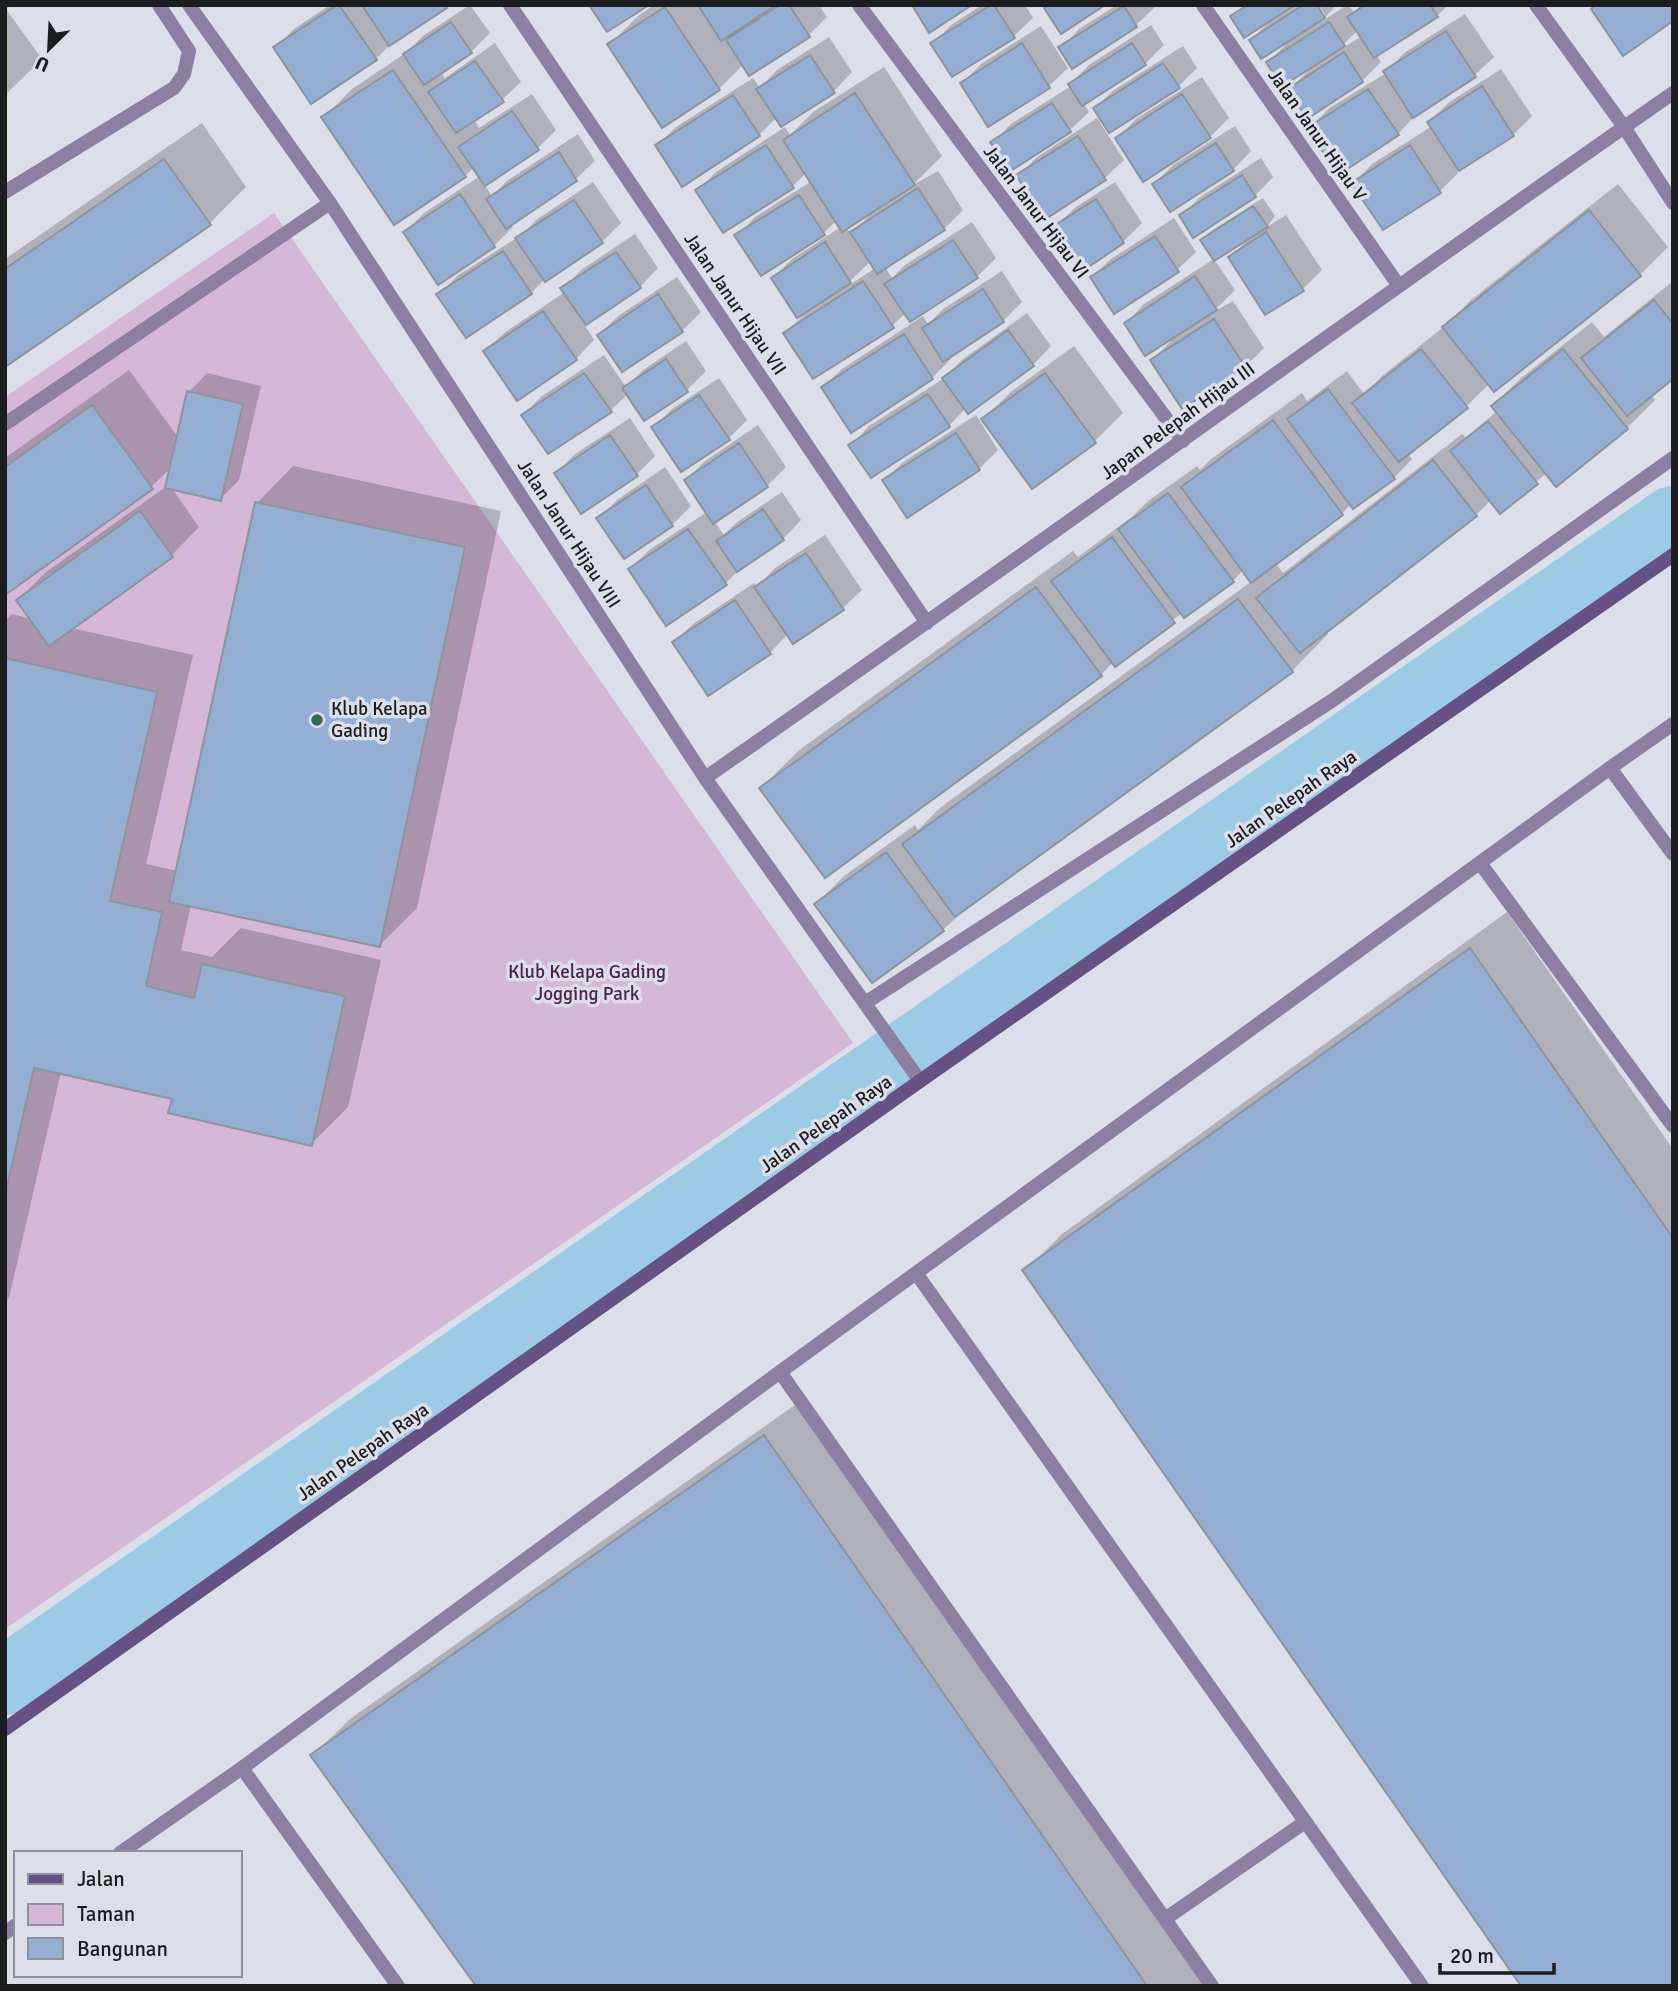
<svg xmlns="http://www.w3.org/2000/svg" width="1678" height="1991" viewBox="0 0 1678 1991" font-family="Signika,sans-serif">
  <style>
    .green { fill: #d5b8d7 }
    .shadow { fill: #0003; fill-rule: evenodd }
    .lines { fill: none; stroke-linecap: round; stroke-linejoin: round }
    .river { stroke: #9dcbe6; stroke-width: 68 }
    .building { fill: #94afd3; stroke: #8e949d; stroke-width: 2 }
    .lane { stroke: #8c7fa2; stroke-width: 14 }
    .street { stroke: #8c7fa2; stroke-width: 14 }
    .secondary { stroke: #655183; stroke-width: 14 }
    .poi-dot { fill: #316b55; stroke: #dcdee9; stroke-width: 2.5 }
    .labels { text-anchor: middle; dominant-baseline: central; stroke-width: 7; stroke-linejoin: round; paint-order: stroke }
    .street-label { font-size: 19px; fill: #1c1d21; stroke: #dcdee9 }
    .poi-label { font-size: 19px; fill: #1c1d21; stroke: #dcdee9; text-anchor: start }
    .park-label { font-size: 19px; fill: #4c234f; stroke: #dcdee9 }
  </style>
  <rect width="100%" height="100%" fill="#dcdee9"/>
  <path class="green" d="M274 213 853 1043 5 1629V397Z"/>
  <path class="shadow" d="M5 5H11L6 9 42 59 5 95Z
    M330 5H447L396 39 376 59 275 48 294 29Z
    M470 5 490 33 471 52 441 72 445 78 495 43 521 82 502 100 474 119 479 128 532 94 556 130 538 148 484 184 492 196 507 181 578 134 595 161 576 179 511 223 513 227 494 246 439 283 405 232 424 213 480 176 474 167 465 176 324 117 352 89 407 52 424 35Z
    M654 5H819L827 17 808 36 744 64 719 89 610 44 638 16ZM739 27 740 29 731 37 729 34Z
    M982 5H1025L1033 18 1014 36 933 44 951 25Z
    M1117 5 1155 7 1136 25 1073 66 1061 48 1079 29Z
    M1244 5H1315L1321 15H1325L1319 5H1336L1321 22 1344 7 1343 5H1349L1354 13 1361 5H1448L1437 16 1376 55 1381 62 1362 81 1290 89 1313 66 1268 63 1289 41 1251 40 1270 21 1232 17ZM1358 30 1362 36 1341 49 1340 48Z
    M1465 14 1494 57 1475 75 1416 115 1398 134 1310 128 1328 109 1386 73 1404 53Z
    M1151 25 1164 45 1145 64 1084 104 1089 112 1070 130 1010 169 992 143 1011 124 1071 86 1070 84 1089 65Z
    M1041 26 1068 68 1049 86 962 83 981 64Z
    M829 37 852 72 834 91 777 117 759 135 682 184 658 145 676 127 753 78 760 88 777 70Z
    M1183 46 1197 68 1178 87 1095 108 1114 90Z
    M884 67 942 156 913 185 938 171 963 210 944 229 885 267 892 278 905 265 972 222 996 258 977 277 910 320 906 313 892 326 785 333 807 312 773 278 792 259 841 227 837 220 824 233 761 274 737 236 755 217 812 181 806 173 793 186 724 231 697 191 716 172 785 127 790 135 813 112ZM871 212 872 213 851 234 846 227ZM871 261 875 268 848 286 847 284Z
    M1501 69 1532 116 1513 135 1457 171 1458 173 1440 191 1354 183 1372 164 1432 126 1429 122 1448 103Z
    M1202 77 1229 118 1210 137 1117 138 1136 119Z
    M1097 118 1124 160 1105 178 1045 217 1018 176 1037 157Z
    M202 123 246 187 209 224 5 365V259Z
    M1235 126 1251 151 1233 170 1154 184 1173 165Z
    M1261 158 1273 177 1255 196 1181 216 1200 197Z
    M593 182 621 223 602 242 545 279 531 293 439 295 457 276 523 234 536 220Z
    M1115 182 1142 223 1123 242 1084 267 1057 225 1076 207Z
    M1618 184 1668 247 1640 275 1494 390 1489 384 1467 406 1408 453 1412 459 1394 478 1351 504 1342 514 1275 562 1283 573 1462 434 1466 438 1497 411 1493 406 1521 378 1592 322 1604 337 1673 281V377L1651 395 1655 400 1627 428 1547 473 1500 511 1491 500 1476 515 1326 631 1328 634 1292 671 966 908 943 930 816 904 844 876 915 825 918 830 941 807 1252 581 1243 570 1233 581 1182 613 1115 664 1113 662 1101 675 761 788 798 751 1073 551 1078 557 1133 516 1148 501 1197 466 1200 470 1211 459 1302 393 1307 401 1347 371 1364 394 1382 376 1446 325 1472 299Z
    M1263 198 1275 216 1267 227 1286 215 1322 270 1303 289 1266 313 1230 258 1249 238 1214 259 1235 290 1213 312 1233 301 1264 348 1245 367 1152 360 1175 337 1126 323 1144 304 1214 259 1202 240 1211 231Z
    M1174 218 1196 252 1177 270 1092 277 1111 259Z
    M635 234 658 268 640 287 584 324 594 340 576 359 485 351 504 333 565 292 563 289 581 270Z
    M1002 271 1022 302 1003 321 949 356 951 359 932 378 851 430 823 387 842 369 923 316 928 324 943 309Z
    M677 277 701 312 682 331 622 370 599 335 618 316Z
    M1027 313 1051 346 1033 365 966 408 949 426 851 445 869 426 943 379 963 359Z
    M686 341 706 371 687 390 645 418 628 394 610 411 523 415 542 396 604 355 626 387 643 370Z
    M1074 346 1123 413 1095 441 1033 486 983 419 1012 391Z
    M129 370 178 437 189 392 207 373 261 386 239 480 220 499 171 487 199 527 171 556 71 628 193 655 146 864 178 871 257 503 293 466 501 511 417 908 380 945 191 905 181 950 212 957 241 928 381 960 348 1107 311 1144 174 1097 61 1072 9 1298 5 1302V621L12 614 31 619 18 600 46 572 167 486 171 468 151 487 5 592V458Z
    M719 378 747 420 729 438 653 428 672 409Z
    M976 415 998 450 979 469 884 481 903 462Z
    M630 418 655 456 637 474 556 473 575 454Z
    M758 425 786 467 767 486 714 521 724 535 737 522 782 492 801 520 783 539 744 565 725 584 630 569 649 550 707 512 686 480 705 461Z
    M665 467 691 506 672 525 624 556 599 518 617 500Z
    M825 535 862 590 843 608 788 634 770 653 674 642 693 624 754 583 757 587 775 568Z
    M1507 912 1673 1149V1986L1025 1271 1062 1234Z
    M802 1400 1210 1986H478L313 1755 350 1719Z"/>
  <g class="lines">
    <path class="river" d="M5 1681 1673 520"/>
  </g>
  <path class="building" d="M337 5H339L377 60 311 104 273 47Z
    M362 5H445L447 8 389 46Z
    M589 5H649L607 32Z
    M698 5H776L721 41Z
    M780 5H789L810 37 749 76 726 40Z
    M912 5H972L929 33Z
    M991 5H994L1015 38 952 77 930 43Z
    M1048 5H1105L1061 34 1044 8Z
    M1248 5H1295L1244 38 1230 16Z
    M1303 5H1317L1325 18 1261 59 1249 40Z
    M1365 5H1430L1438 17 1374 58 1347 17Z
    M1596 5H1673V21L1623 56 1591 9Z
    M1124 6 1137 27 1072 69 1058 47Z
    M665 7 720 90 662 128 607 44Z
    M451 22 472 53 424 85 403 54Z
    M1329 22 1345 46 1281 87 1266 62Z
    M1446 31 1476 77 1413 118 1383 71Z
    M1022 43 1050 88 988 127 960 83Z
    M1132 43 1146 65 1082 106 1068 84Z
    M1344 52 1363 82 1307 119 1288 89Z
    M810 55 835 93 781 127 756 89Z
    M475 61 504 102 456 133 428 92Z
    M1163 63 1180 88 1109 133 1093 108Z
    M393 70 466 177 394 225 321 117Z
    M1482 86 1514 136 1459 171 1427 122Z
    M1368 89 1399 135 1338 175 1307 128Z
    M855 93 915 185 842 232 783 140Z
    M1182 94 1211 138 1143 182 1115 138Z
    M733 95 760 136 682 187 655 145Z
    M1052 103 1071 132 1009 172 990 142Z
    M512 111 539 150 485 186 458 147Z
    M1078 136 1106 180 1044 220 1016 175Z
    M1216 143 1234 171 1170 212 1152 184Z
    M766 145 794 188 723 233 695 190Z
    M1410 145 1441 193 1383 230 1351 183Z
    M559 152 577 181 506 229 486 199Z
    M164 159 211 225 5 367V269Z
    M1242 175 1256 197 1193 238 1179 215Z
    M918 188 945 230 877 274 850 232Z
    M460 194 495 247 438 285 403 232Z
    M799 195 825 235 761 276 734 235Z
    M1096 199 1124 243 1084 270 1055 225Z
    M574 200 603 243 545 282 515 238Z
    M1253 206 1268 227 1214 261 1200 240Z
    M1589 210 1641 276 1494 392 1442 327Z
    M1266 232 1304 291 1265 315 1228 257Z
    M1155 236 1179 272 1114 314 1090 277Z
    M953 240 978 278 910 322 884 284Z
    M825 242 851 283 797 318 771 278Z
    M503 251 532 294 466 338 436 294Z
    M616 252 641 288 586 325 560 288Z
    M1195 276 1217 310 1145 356 1124 323Z
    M863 281 894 328 813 379 783 333Z
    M983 289 1004 322 943 362 922 328Z
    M658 294 683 332 622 372 597 335Z
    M1654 300 1673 324V379L1627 416 1581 358Z
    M543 311 577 360 517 401 483 351Z
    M1214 319 1246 368 1182 409 1150 360Z
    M1008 330 1034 366 968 414 942 378Z
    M904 334 933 379 851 433 821 387Z
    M1421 349 1468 408 1399 462 1352 403Z
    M1563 349 1628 429 1556 487 1491 406Z
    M666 359 688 392 644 421 622 388Z
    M584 373 612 412 548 454 521 415Z
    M1045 373 1096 443 1032 489 981 419Z
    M1328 389 1395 479 1353 509 1287 419Z
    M187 391 243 404 221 501 165 488Z
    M928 394 950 427 871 478 848 445Z
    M699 395 730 440 681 472 651 427Z
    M92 405 153 489 5 595V467Z
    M1273 420 1343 515 1251 583 1181 487Z
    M1488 421 1538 484 1500 514 1450 451Z
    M956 433 980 470 907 518 882 480Z
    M610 435 638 476 581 514 554 473Z
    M739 443 768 487 713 524 684 480Z
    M1433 460 1477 516 1300 653 1256 598Z
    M646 485 673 526 624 559 596 518Z
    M1168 493 1234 582 1184 618 1118 529Z
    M255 502 465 547 380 947 169 902Z
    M763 509 784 540 737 572 716 541Z
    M140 511 173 557 49 646 16 600Z
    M688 529 727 585 666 626 628 569Z
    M1112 537 1175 623 1115 667 1051 581Z
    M806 553 844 610 793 644 754 587Z
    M1036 587 1102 676 825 878 759 788Z
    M1238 599 1293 672 955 917 902 844Z
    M735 600 771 654 708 696 672 642Z
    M5 658 157 692 110 901 162 912 146 986 194 998 202 964 345 996 312 1146 168 1113 172 1099 34 1068 5 1195Z
    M886 852 944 931 872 983 814 904Z
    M1470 948 1673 1238V1986H1521L1022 1270Z
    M764 1435 1147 1986H476L310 1755Z"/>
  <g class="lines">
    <path class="lane" d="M5 192 174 88 184 74 189 51 159 5
      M5 424 330 203
      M1610 768 1673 854
      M1480 863 1673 1126
      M916 1273 1422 1986
      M780 1372 1212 1986
      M242 1768 398 1986
      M120 1853 242 1768 780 1372 1610 768 1673 724
      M1165 1919 1305 1822
      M5 1933 16 1925"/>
    <path class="street" d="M189 5 330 203 705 778 920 1081
      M510 5 927 623
      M859 5 1183 441
      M1203 5 1399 286
      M1536 5 1624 127 1673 203
      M705 778C1029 553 1348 319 1673 93
      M865 1003 1333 700 1673 458"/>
    <path class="secondary" d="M5 1729 920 1081 1673 555"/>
  </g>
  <circle class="poi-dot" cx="317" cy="720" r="7"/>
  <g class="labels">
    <g class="street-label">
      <text transform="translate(1317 135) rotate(55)">Jalan Janur Hijau V</text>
      <text transform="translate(1036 212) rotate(53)">Jalan Janur Hijau VI</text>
      <text transform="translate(735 304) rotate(56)">Jalan Janur Hijau VII</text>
      <text transform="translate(1178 421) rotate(-36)">Japan Pelepah Hijau III</text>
      <text transform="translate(569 534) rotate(57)">Jalan Janur Hijau VIII</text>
      <text transform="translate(1291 799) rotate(-35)">Jalan Pelepah Raya</text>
      <text transform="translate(826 1124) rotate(-35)">Jalan Pelepah Raya</text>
      <text transform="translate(363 1452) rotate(-35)">Jalan Pelepah Raya</text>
    </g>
    <g class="poi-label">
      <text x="331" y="709">Klub Kelapa<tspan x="331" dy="22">Gading</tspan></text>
    </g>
    <g class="park-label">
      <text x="587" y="972">Klub Kelapa Gading<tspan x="587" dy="22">Jogging Park</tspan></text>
    </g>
  </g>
  <rect width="1678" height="1991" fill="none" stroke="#1c1d21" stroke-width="14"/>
  <rect x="14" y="1851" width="228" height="126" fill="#dcdee9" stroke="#8f9199" stroke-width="2"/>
  <rect x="28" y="1874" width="35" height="10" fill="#655183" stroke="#8f9199" stroke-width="2"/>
  <text x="77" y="1886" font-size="21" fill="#1c1d21">Jalan</text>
  <rect x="28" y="1904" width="35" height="21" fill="#d5b8d7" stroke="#8f9199" stroke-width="2"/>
  <text x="77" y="1921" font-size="21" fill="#1c1d21">Taman</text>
  <rect x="28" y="1938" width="35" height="21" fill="#94afd3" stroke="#8f9199" stroke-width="2"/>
  <text x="77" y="1956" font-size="21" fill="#1c1d21">Bangunan</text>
  <g transform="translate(49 49) rotate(204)" stroke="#dcdee9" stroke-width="5" paint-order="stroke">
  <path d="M0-5L12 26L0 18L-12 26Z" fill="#1c1d21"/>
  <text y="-10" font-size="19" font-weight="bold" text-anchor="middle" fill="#1c1d21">U</text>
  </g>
  <path d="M1440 1963v10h114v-10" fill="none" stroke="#1c1d21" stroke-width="3.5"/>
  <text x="1450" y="1963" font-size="21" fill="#1c1d21" stroke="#dcdee9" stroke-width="5" paint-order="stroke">20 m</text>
</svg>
